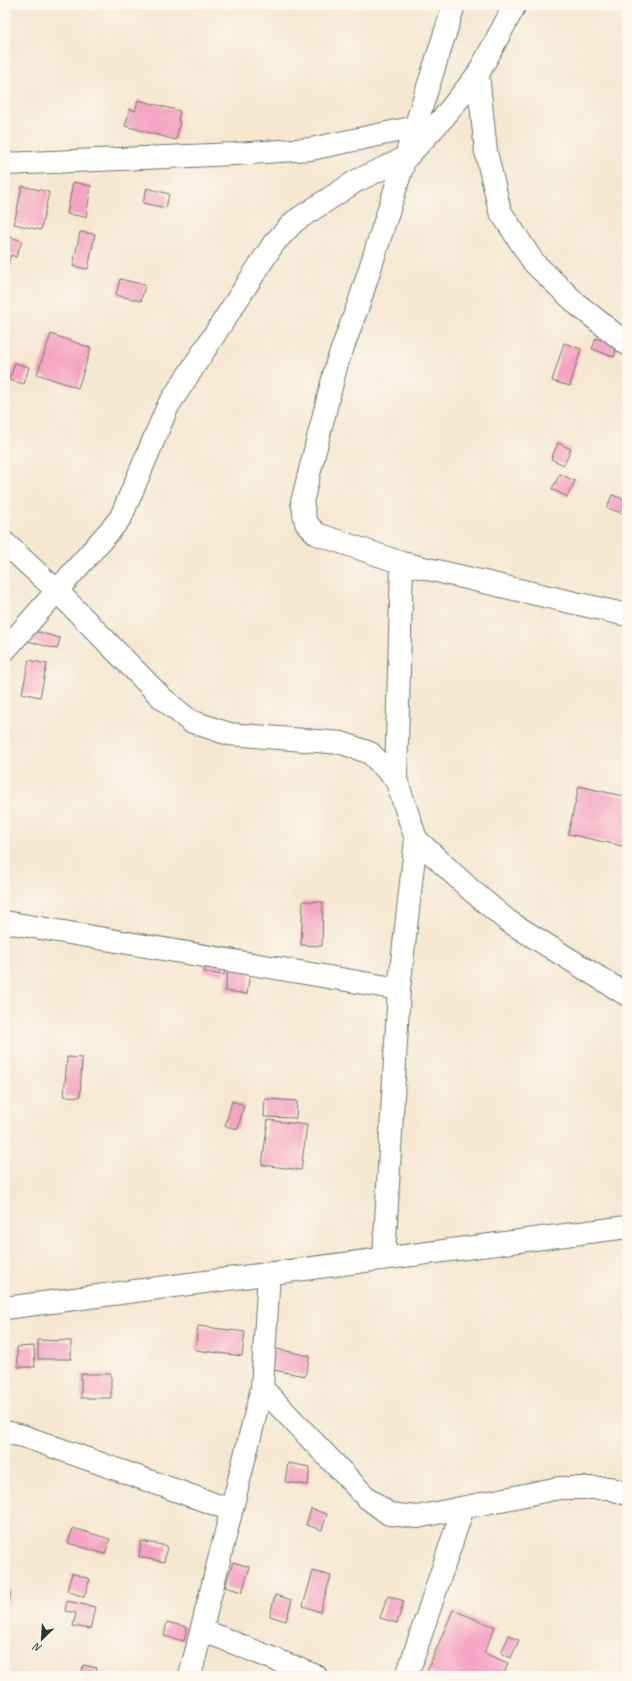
<svg xmlns="http://www.w3.org/2000/svg" width="632" height="1681" viewBox="0 0 632 1681" font-family="Caveat,sans-serif">
  <style>
    .building { fill: #f4a4c2 }
    .lines { fill: none; stroke-linecap: round; stroke-linejoin: round }
    .minor-casing { stroke: #6a786b; stroke-width: 24 }
    .tertiary-casing { stroke: #6a786b; stroke-width: 24 }
    .minor { stroke: #fff; stroke-width: 22 }
    .tertiary { stroke: #fff; stroke-width: 22 }
  </style>
  <rect width="100%" height="100%" fill="#fbf7ec"/>
  <filter id="ink" filterUnits="userSpaceOnUse"><feTurbulence type="fractalNoise" baseFrequency=".025" numOctaves="2"/><feDisplacementMap in="SourceGraphic" scale="8" xChannelSelector="R" yChannelSelector="G"/><feConvolveMatrix kernelMatrix="1 2 1 2 8 2 1 2 1" color-interpolation-filters="sRGB"/></filter>
  <filter id="wash" filterUnits="userSpaceOnUse"><feTurbulence type="fractalNoise" baseFrequency=".012" numOctaves="4" result="noise"/><feDisplacementMap in="SourceGraphic" scale="16" xChannelSelector="R" yChannelSelector="G"/><feGaussianBlur stdDeviation="0.9" result="paint"/><feColorMatrix in="noise" values="0 0 0 0 0 0 0 0 0 0 0 0 0 0 0 0 0 1.4 0 .05"/><feComposite in="paint" operator="in"/></filter>
  <g filter="url(#wash)">
    <rect width="100%" height="100%" fill="#f6e7d1"/>
    <g id="blocks">
      <path class="building" d="M138 100 180 111 178 121H180L176 140 125 126 130 109 135 111Z
        M73 182 91 186 86 217 67 214Z
        M22 186 49 192 41 230 14 224Z
        M147 188 169 194 166 208 143 203Z
        M80 232 95 234 88 269 73 266Z
        M5 235 22 241 16 257 11 255 5 271Z
        M120 279 145 285 141 301 116 295Z
        M51 334 91 348 78 388 37 374Z
        M596 338 618 345 614 357 592 349Z
        M564 343 581 349 570 386 552 381Z
        M15 363 29 367 24 384 9 380Z
        M558 443 571 449 564 465 551 459Z
        M560 474 575 481 567 497 552 489Z
        M612 495 627 500V515L607 508Z
        M31 630 60 638 57 649 28 641Z
        M29 660 47 664 40 697 22 693Z
        M579 786 627 797V847L568 834Z
        M303 901 323 902 322 946 301 945Z
        M205 961 225 963 224 975 204 972Z
        M229 962 251 965 247 994 225 991Z
        M67 1057 82 1058 80 1097 64 1096Z
        M265 1099 297 1101 296 1118 264 1117Z
        M232 1101 244 1105 238 1129 225 1126Z
        M268 1120 307 1125 301 1170 262 1165Z
        M198 1326 245 1332 242 1356 195 1350Z
        M38 1340 71 1341V1359H38Z
        M34 1346 35 1367H18L17 1347Z
        M272 1348 310 1356 305 1376 268 1369Z
        M81 1374H111V1398H81Z
        M288 1463 310 1467 308 1485 285 1482Z
        M311 1509 327 1514 322 1530 306 1525Z
        M73 1528 110 1539 105 1554 68 1543Z
        M141 1541 167 1546 164 1562 139 1557Z
        M233 1562 250 1567 242 1592 225 1587Z
        M313 1571 331 1576 320 1612 303 1606Z
        M72 1573 90 1579 84 1597 67 1591Z
        M5 1589 11 1591 7 1607 5 1606Z
        M275 1595 292 1600 286 1621 270 1616Z
        M388 1596 404 1601 397 1623 380 1618Z
        M67 1601 95 1607 90 1629 73 1626 76 1613 65 1611Z
        M453 1610 495 1627 484 1653 508 1663 503 1676H439L427 1671Z
        M167 1622 187 1627 184 1641 164 1636Z
        M509 1635 519 1640 511 1658 501 1653Z
        M83 1665 97 1668 95 1676H81Z"/>
    </g>
  </g>
  <g filter="url(#ink)">
    <use href="#blocks" fill-opacity="0" stroke="#6a786b" stroke-width="1"/>
    <g class="lines">
      <defs>
        <path id="minor" d="M454 5 359 303 337 363 302 502 306 523 317 534 402 563 627 615
          M478 74 486 152 500 211 534 263 578 305 627 344
          M5 164 235 154 311 149 416 127
          M5 543 57 591 161 697 190 721 229 734 342 743 370 753 396 779
          M5 650 113 527 121 517 168 406 274 243 295 221 356 181 407 157 444 117 478 74 515 5
          M416 839 472 891 508 921 627 995
          M5 922 399 989
          M384 1257 399 989 416 839 396 779 402 563
          M262 1388 366 1497 389 1514 417 1517 559 1488H609L627 1494
          M5 1432 23 1436 231 1510
          M202 1630 316 1676
          M190 1676 262 1388 269 1273
          M407 1676 463 1508"/>
        <path id="tertiary" d="M5 1308 627 1227"/>
      </defs>
      <use href="#minor" class="minor-casing"/>
      <use href="#tertiary" class="tertiary-casing"/>
      <use href="#minor" class="minor"/>
      <use href="#tertiary" class="tertiary"/>
    </g>
  </g>
  <rect width="632" height="1681" fill="none" stroke="#fbf7ec" stroke-width="20"/>
  <g transform="translate(42 1639) rotate(205)" stroke="#fbf7ec" stroke-width="3" paint-order="stroke">
  <path d="M0-3L7 15L0 10L-7 15Z" fill="#1f3d34"/>
  <text y="-6" font-size="11" font-weight="bold" text-anchor="middle" fill="#1f3d34">N</text>
  </g>
</svg>
